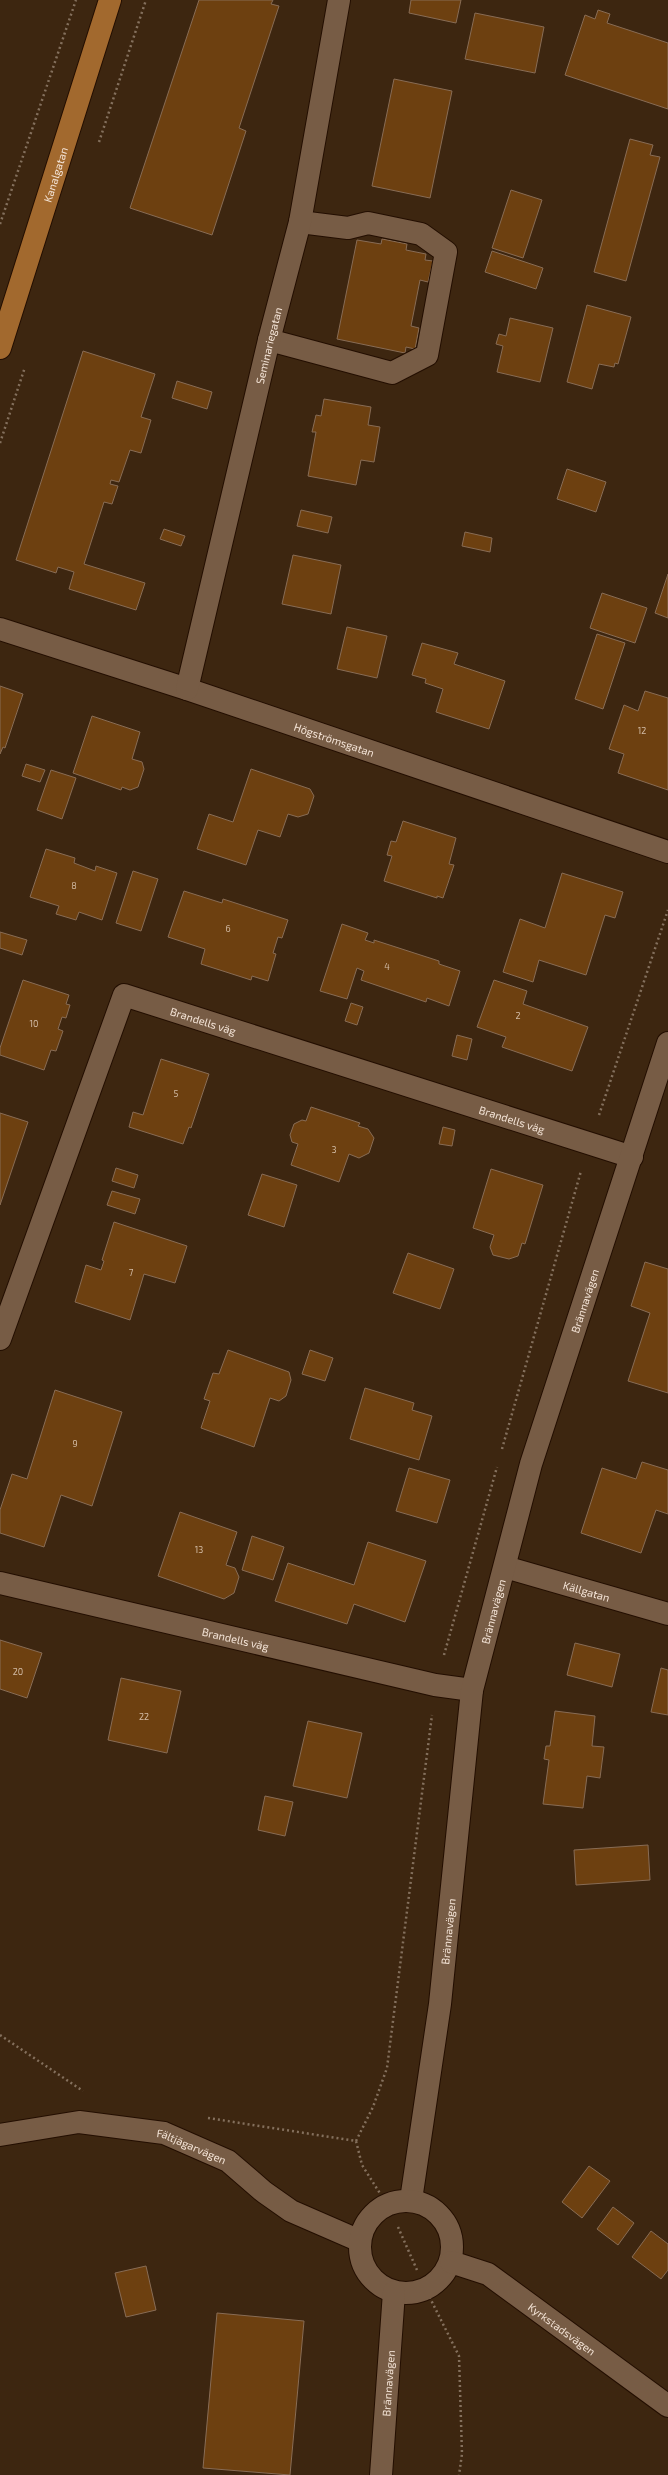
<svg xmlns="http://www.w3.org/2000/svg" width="668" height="2475" viewBox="0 0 668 2475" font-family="'Exo 2',sans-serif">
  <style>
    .building { fill: #6d4010; stroke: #886c55 }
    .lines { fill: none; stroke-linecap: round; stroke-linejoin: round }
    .minor-casing { stroke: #230e00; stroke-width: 24 }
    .major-casing { stroke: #230e00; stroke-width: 24 }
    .path { stroke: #84705d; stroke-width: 2.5; stroke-dasharray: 2 3; stroke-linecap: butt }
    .minor { stroke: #775c45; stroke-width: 22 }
    .major { stroke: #a2692e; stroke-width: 22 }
    .labels { text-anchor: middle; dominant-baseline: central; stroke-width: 3; stroke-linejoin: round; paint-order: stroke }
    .number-label { font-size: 9px; fill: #d2bba5 }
    .street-label { font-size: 11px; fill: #f4e4d7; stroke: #1c1208 }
  </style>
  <rect width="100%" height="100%" fill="#3d2610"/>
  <path class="building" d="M199 0H273L271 4 279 6 239 128 246 131 212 235 130 208Z
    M411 0H461L456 23 409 13Z
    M598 10 610 14 607 23 668 43V109L565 75 585 15 595 19Z
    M475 13 544 27 535 73 465 59Z
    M394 79 452 91 430 198 372 186Z
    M630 139 653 145 650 155 660 157 626 281 594 272Z
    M511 190 542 200 523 258 492 248Z
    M382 239 407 244 406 250 426 254 425 260 433 261 428 282 420 280 411 326 419 328 415 349 406 347 405 353 337 339 357 240 381 244Z
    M492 251 543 268 536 289 485 272Z
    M587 305 631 317 618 364 615 363 614 367 599 364 592 389 567 382Z
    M510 318 553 328 540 382 497 372 503 346 496 344 499 334 506 336Z
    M83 351 155 374 141 417 151 420 141 453 130 450 119 482 111 480 110 484 118 486 112 504 104 502 84 564 145 583 136 610 69 589 74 572 58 567 56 573 16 560Z
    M177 381 212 392 207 409 172 398Z
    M324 399 371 407 368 425 380 427 374 462 361 460 356 485 308 476 316 432H312L316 415 321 416Z
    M567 469 606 482 596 512 557 499Z
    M301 510 332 517 328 533 297 526Z
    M164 529 185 536 181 546 160 539Z
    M465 532 492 538 490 552 462 546Z
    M293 555 341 565 331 614 282 604Z
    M668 574V618L655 613Z
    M602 593 647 608 635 643 590 628Z
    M347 627 387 636 377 678 337 669Z
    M597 634 625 643 603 709 575 699Z
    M422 643 458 653 454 664 505 681 489 729 436 712 443 689 425 683 426 679 412 675Z
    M0 686 23 694 5 748 3 747 0 754Z
    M645 691 668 698V790L618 773 624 754 609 749 624 705 638 711Z
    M92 716 140 732 132 759 142 762 144 769 138 787 130 790 122 787 121 790 73 773Z
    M26 764 45 770 40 782 22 776Z
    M251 769 310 789 314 796 308 814 298 817 288 814 280 837 258 830 246 865 197 849 209 814 233 822Z
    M51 770 76 778 62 819 37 810Z
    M403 821 456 838 449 864 454 865 443 898 437 896V898L384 881 392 856 387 855 391 841 396 842Z
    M46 849 75 858 74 863 95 871 96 866 117 873 102 920 79 912 76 920 56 914 59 906 30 897Z
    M133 871 158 879 141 931 116 923Z
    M562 873 623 892 615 918 605 915 586 975 539 960 533 982 503 972 520 919 545 928Z
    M184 891 222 903 223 899 288 920 282 938 278 937 273 953 276 954 268 981 252 976 251 980 201 964 205 949 168 937Z
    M342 924 368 933 365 940 374 943V940L439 961V964L460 971 449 1006 427 998 426 1002 361 980 364 971 357 968 347 999 320 991Z
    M0 932 27 940 22 955 0 948Z
    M23 980 69 995 66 1004 70 1005 66 1018 62 1017 58 1029 63 1031 56 1051 51 1050 44 1070 0 1055V1048Z
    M494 980 527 991 523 1004 588 1027 572 1071 502 1047 506 1037 477 1027Z
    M351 1003 363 1007 357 1025 345 1021Z
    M457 1035 472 1039 467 1060 452 1056Z
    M161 1059 209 1074 191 1128 189 1127 183 1144 129 1127 133 1112 143 1115Z
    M311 1107 360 1123 358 1126 368 1129 374 1138 369 1153 359 1158 349 1154 339 1182 291 1165 298 1144 292 1142 290 1135 294 1124 302 1120 306 1121Z
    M0 1113 28 1122 0 1205Z
    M443 1127 455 1130 452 1146 439 1144Z
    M116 1168 138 1175 134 1188 112 1181Z
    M491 1169 543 1185 525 1244 522 1243 518 1256 509 1259 493 1255 490 1247 494 1235 473 1228Z
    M262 1174 297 1185 284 1227 248 1215Z
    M112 1191 140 1199 135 1214 107 1205Z
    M114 1222 187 1246 175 1283 144 1274 130 1320 75 1302 86 1265 101 1270 104 1261 102 1260Z
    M408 1253 454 1269 440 1309 393 1293Z
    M645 1262 668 1269V1393L628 1381 650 1313 631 1306Z
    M228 1350 289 1372 291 1380 286 1396 279 1401 270 1398 254 1447 201 1428 210 1401 204 1399 213 1373 219 1374Z
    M310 1350 333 1358 325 1381 302 1374Z
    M365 1388 414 1403 412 1410 432 1416 419 1460 350 1439Z
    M55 1390 122 1412 92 1506 61 1495 44 1547 0 1533V1510L12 1474 27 1479Z
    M642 1462 668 1470V1514L656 1510 641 1553 581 1533 602 1468 636 1479Z
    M409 1468 450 1480 437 1523 396 1511Z
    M180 1512 237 1532 226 1565 235 1568 239 1577 234 1593 224 1599 158 1576Z
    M252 1536 284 1547 273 1580 242 1570Z
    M368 1542 426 1561 405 1622 354 1604 347 1624 275 1601 288 1563 354 1585Z
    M0 1640 42 1653 27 1698 0 1689Z
    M575 1643 620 1654 612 1687 567 1675Z
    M661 1668 668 1670V1715L651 1712Z
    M121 1678 181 1691 167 1753 108 1740Z
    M555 1711 595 1716 592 1746 604 1747 600 1778 587 1776 583 1808 543 1804 549 1760 544 1759 546 1746H550Z
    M308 1721 362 1733 347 1798 293 1786Z
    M265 1796 293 1802 285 1836 258 1830Z
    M648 1845 650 1880 576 1885 574 1850Z
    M589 2166 610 2181 582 2218 562 2202Z
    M613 2207 634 2223 618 2245 597 2229Z
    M651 2231 668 2244V2270L661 2279 632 2257Z
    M146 2266 156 2310 126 2317 115 2273Z
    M217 2313 304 2321 290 2475 203 2468Z"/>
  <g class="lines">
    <defs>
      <g id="minor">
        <path d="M269 340 392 373 427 355 446 252 421 234 368 223 348 228 300 222"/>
        <path id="s1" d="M0 629 187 689 668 852"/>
        <path id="s2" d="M187 689 269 340 300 222 339 0"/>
        <path id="s3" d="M0 1339 124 995 632 1157"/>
        <path id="s4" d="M505 1567 668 1614"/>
        <path id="s5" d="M0 1583 435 1685 472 1690"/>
        <path id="s6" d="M0 2135 79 2122 164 2133 228 2161 264 2192 291 2211 360 2241"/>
        <path id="s7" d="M411 2200 440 2004 472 1690 531 1464 668 1043"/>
        <circle cx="406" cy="2247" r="46"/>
        <path id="s8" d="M451 2262 488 2274 668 2406"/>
        <path id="s9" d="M381 2475 394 2292"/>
      </g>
      <g id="major">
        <path id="s10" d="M0 348 110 0"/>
      </g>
    </defs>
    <use href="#minor" class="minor-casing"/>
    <use href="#major" class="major-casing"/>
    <path class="path" d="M99 142 146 0
      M0 224 76 0
      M0 443 25 367
      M599 1115 668 910
      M502 1449 581 1171
      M444 1655 497 1467
      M0 2035 83 2091
      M208 2118 356 2141 362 2165 381 2195
      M356 2141 373 2107 387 2068 432 1715
      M398 2227 417 2270
      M425 2288 459 2356 462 2454 459 2475"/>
    <use href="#minor" class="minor"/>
    <use href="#major" class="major"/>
  </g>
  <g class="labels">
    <g class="number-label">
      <text x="642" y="730">12</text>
      <text x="74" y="885">8</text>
      <text x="228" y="928">6</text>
      <text x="387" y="966">4</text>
      <text x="518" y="1015">2</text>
      <text x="34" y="1023">10</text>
      <text x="176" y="1093">5</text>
      <text x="334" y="1149">3</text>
      <text x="131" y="1272">7</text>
      <text x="75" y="1443">9</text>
      <text x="199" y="1549">13</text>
      <text x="18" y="1671">20</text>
      <text x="144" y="1716">22</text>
    </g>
    <g class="street-label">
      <text stroke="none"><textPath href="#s10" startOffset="182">Kanalgatan</textPath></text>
      <text stroke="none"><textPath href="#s2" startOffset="353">Seminariegatan</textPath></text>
      <text stroke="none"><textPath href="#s1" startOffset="352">Högströmsgatan</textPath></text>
      <text stroke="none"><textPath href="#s3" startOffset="449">Brandells väg</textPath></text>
      <text stroke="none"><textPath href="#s3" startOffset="773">Brandells väg</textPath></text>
      <text stroke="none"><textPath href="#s7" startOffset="919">Brännavägen</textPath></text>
      <text stroke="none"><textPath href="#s4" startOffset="85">Källgatan</textPath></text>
      <text stroke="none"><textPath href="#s7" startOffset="595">Brännavägen</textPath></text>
      <text stroke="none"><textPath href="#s5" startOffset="242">Brandells väg</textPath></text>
      <text stroke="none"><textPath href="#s7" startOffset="271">Brännavägen</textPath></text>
      <text stroke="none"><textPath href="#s6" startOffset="196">Fältjägarvägen</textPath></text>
      <text stroke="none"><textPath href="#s8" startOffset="131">Kyrkstadsvägen</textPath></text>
      <text stroke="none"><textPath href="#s9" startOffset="92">Brännavägen</textPath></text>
    </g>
  </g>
</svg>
